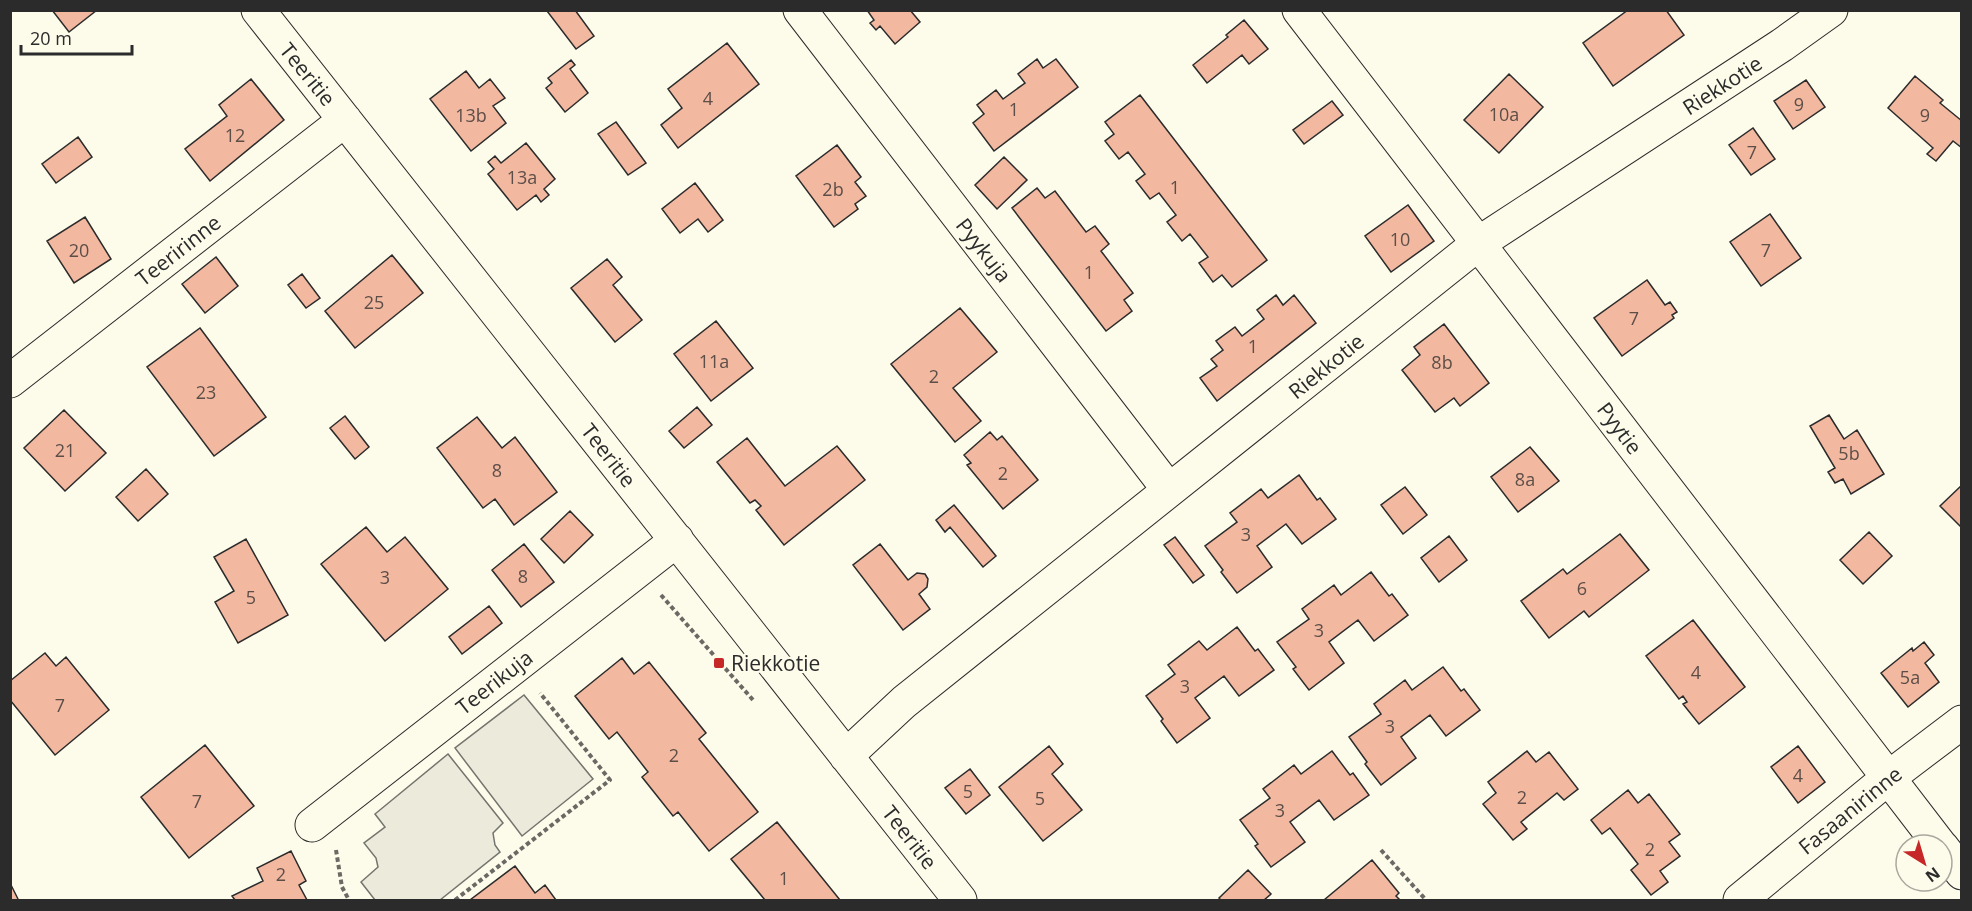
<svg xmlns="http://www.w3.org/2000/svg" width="1972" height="911" viewBox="0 0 1972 911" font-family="'Open Sans',sans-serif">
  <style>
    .parking { fill: #eceadb; stroke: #74746e; stroke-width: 1.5 }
    .building { fill: #f2b8a0; stroke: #2b2b2b; stroke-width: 1.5 }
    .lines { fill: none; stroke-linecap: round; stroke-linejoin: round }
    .minor-casing { stroke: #2b2b2b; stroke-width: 35 }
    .path { stroke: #6a6964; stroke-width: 4; stroke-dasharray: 4.5 3; stroke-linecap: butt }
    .minor { stroke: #fdfbea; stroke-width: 33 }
    .poi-dot { fill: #c62828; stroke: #fdfbea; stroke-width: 2 }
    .labels { text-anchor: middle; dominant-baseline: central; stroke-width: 4.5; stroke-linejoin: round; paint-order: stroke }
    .number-label { font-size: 18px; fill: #5d4e48 }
    .street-label { font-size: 21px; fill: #2b2b2b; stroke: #fdfbea }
    .poi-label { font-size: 21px; fill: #2b2b2b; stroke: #fdfbea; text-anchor: start }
  </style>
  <rect width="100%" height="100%" fill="#fdfbea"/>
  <path class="parking" d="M524 695 593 779 522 836 455 748Z
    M448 754 503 823 493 833 495 845 500 852 440 900H375L361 882 378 867 376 858 364 843 385 827 375 814Z"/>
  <path class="building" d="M52 10H97L69 32Z
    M575 10 594 36 576 49 547 11Z
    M867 10H910L920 22 895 44 880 26 876 30 870 23 874 20Z
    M1628 10H1666L1684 35 1613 86 1583 43Z
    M1244 20 1268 49 1249 64 1242 55 1207 83 1193 65 1228 37 1226 35Z
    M727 43 759 84 678 148 661 125 682 108 668 89Z
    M1037 59 1043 68 1056 59 1078 87 994 151 973 123 984 114 977 105 996 90 1003 99 1025 83 1018 74Z
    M571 60 575 65 570 69 588 93 565 112 546 88 552 83 548 78Z
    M466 71 479 88 490 79 505 98 493 106 506 123 471 151 430 99Z
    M1509 74 1543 107 1499 153 1464 120Z
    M1915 76 1943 100 1940 103 1962 121V148L1953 141 1936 161 1927 154 1933 148 1888 108Z
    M251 79 284 120 210 181 185 149 227 116 219 105Z
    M1806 80 1825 107 1793 129 1774 101Z
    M1140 95 1267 260 1232 287 1222 275 1213 282 1199 263 1208 257 1190 234 1182 241 1167 222 1176 215 1159 193 1150 199 1136 181 1145 174 1128 152 1119 159 1105 141 1114 134 1105 122Z
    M1332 101 1343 115 1304 144 1293 130Z
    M616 122 646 163 628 175 598 134Z
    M1753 128 1775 159 1751 175 1729 145Z
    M78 137 92 157 56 183 42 164Z
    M526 143 555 179 544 189 549 195 541 202 536 195 517 210 488 174 494 169 488 162 495 156 501 163Z
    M837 145 861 177 855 182 866 196 855 204 858 209 834 227 796 176Z
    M1004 157 1027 180 997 209 975 185Z
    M695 183 723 220 708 232 698 219 680 233 662 209Z
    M1037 188 1045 198 1055 191 1086 232 1095 226 1109 244 1101 251 1133 293 1124 300 1132 311 1106 331 1012 208Z
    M1408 205 1434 241 1391 272 1365 236Z
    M1770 214 1801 258 1761 286 1730 242Z
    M85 217 111 259 74 283 47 241Z
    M392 255 423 293 355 348 325 311Z
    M216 257 238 286 205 313 182 284Z
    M607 259 622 277 613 285 642 320 615 342 571 288Z
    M302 274 320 298 306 308 288 285Z
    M1647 280 1665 305 1670 302 1677 312 1672 315 1674 318 1622 356 1594 318Z
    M1276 295 1283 305 1294 295 1316 323 1217 401 1200 378 1217 366 1211 359 1223 350 1216 341 1235 327 1242 336 1264 319 1257 310Z
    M960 308 997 352 953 388 981 421 955 442 891 364Z
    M716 321 753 368 711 401 674 354Z
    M1444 324 1489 383 1460 406 1454 398 1435 412 1402 370 1420 355 1414 347Z
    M200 328 266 417 214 456 147 367Z
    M697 407 712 425 684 448 669 431Z
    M64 410 106 453 65 491 24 448Z
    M1829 415 1844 439 1857 430 1884 474 1851 494 1843 479 1835 483 1828 472 1835 468 1810 426Z
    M345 416 369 447 355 459 330 428Z
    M477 417 502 448 515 437 557 492 514 525 495 499 483 508 437 448Z
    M990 432 997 440 1002 436 1038 480 1003 509 967 465 971 463 964 455Z
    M747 438 785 486 837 446 865 480 784 545 756 510 761 506 755 500 750 503 717 462Z
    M1530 447 1559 481 1518 512 1491 477Z
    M146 469 168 494 138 521 116 497Z
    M1299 475 1317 500 1320 498 1336 519 1302 544 1286 524 1257 546 1272 567 1237 593 1221 572 1223 570 1205 546 1237 522 1230 513 1261 489 1268 498Z
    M1962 485V528L1940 506Z
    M1405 487 1427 515 1403 534 1381 505Z
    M954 505 996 556 983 567 950 527 945 532 936 520Z
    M570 511 593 535 564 563 541 539Z
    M366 527 387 552 405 537 448 589 385 641 321 564Z
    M1869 532 1892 556 1863 584 1840 560Z
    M1620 534 1649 570 1589 617 1584 611 1549 638 1521 601 1563 569 1567 574Z
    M1449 536 1467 560 1439 582 1421 558Z
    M1175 537 1204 575 1193 583 1164 545Z
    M246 539 288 615 238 643 215 602 234 591 214 557Z
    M524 544 554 582 521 607 492 570Z
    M880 544 908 580 917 573 925 574 928 579 927 587 919 594 930 609 903 630 853 565Z
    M1371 572 1389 596 1392 594 1408 615 1374 641 1358 620 1329 642 1344 663 1309 690 1293 669 1296 667 1277 642 1309 619 1302 609 1334 585 1341 595Z
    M489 606 502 623 462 654 449 637Z
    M1693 620 1745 687 1699 724 1683 704 1687 702 1683 696 1679 699 1646 656Z
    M1237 627 1255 651 1258 649 1274 670 1239 696 1224 676 1195 698 1210 718 1177 743 1161 721 1163 719 1146 696 1175 674 1168 665 1199 641 1207 650Z
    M1924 642 1934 655 1925 663 1939 682 1908 707 1881 673 1912 648 1913 651Z
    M45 653 56 666 66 657 109 710 55 755 10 700V681Z
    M622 658 634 674 649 662 706 733 699 739 758 812 709 851 678 812 673 816 642 777 648 772 617 732 609 739 575 696Z
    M1443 667 1461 691 1464 689 1480 710 1446 736 1430 715 1401 737 1416 758 1381 785 1365 764 1367 762 1349 737 1381 714 1374 704 1405 680 1412 690Z
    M205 745 254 806 189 858 141 797Z
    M1049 746 1063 764 1052 774 1082 810 1043 841 999 787Z
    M1798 746 1825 782 1798 803 1771 767Z
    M1332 751 1350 775 1353 773 1369 795 1334 820 1319 800 1290 822 1305 842 1271 867 1255 846 1258 844 1240 820 1270 798 1263 789 1294 765 1301 774Z
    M1527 751 1536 762 1549 752 1578 789 1564 800 1557 793 1521 822 1527 829 1513 840 1483 804 1496 793 1488 782Z
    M970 769 990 795 966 814 945 788Z
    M1628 790 1638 803 1649 794 1680 834 1669 842 1680 856 1660 871 1668 882 1651 895 1631 870 1638 864 1610 828 1602 834 1591 820Z
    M777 822 840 900H765L731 859Z
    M291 851 306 881 299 885 307 900H235L232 896 263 881 257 868Z
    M1372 860 1399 893 1396 896 1400 900H1324Z
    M515 866 535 893 545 885 556 900H470Z
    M1248 870 1271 894 1264 900H1221L1219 898Z
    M10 883 18 899 15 900H10Z"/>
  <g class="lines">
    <defs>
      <path id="minor" d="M258 10 960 900
        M800 10 1169 490
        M1299 10 1940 845
        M10 381 345 120
        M846 756 904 702 1479 243 1782 45 1831 10
        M312 825 677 540
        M1942 847 1962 873
        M1740 900 1888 778 1962 722"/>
    </defs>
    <use href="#minor" class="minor-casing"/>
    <path class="path" d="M661 595 753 700
      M336 850 342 887 349 900
      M1381 850 1426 900
      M455 900 610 780 540 693"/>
    <use href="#minor" class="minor"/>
  </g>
  <rect class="poi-dot" x="713" y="657" width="12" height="12" rx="3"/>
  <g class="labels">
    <g class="number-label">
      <text x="708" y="98">4</text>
      <text x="1799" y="104">9</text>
      <text x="1014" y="109">1</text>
      <text x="1504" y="114">10a</text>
      <text x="471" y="115">13b</text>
      <text x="1925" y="115">9</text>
      <text x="235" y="135">12</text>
      <text x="1752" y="152">7</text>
      <text x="522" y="177">13a</text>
      <text x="1175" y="187">1</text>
      <text x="833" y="189">2b</text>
      <text x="1400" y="239">10</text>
      <text x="79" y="250">20</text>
      <text x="1766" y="250">7</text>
      <text x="1089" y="272">1</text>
      <text x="374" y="302">25</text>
      <text x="1634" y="318">7</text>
      <text x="1253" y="346">1</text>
      <text x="714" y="361">11a</text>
      <text x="1442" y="362">8b</text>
      <text x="934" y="376">2</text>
      <text x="206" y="392">23</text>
      <text x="65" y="450">21</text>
      <text x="1849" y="453">5b</text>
      <text x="497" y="470">8</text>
      <text x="1003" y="473">2</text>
      <text x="1525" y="479">8a</text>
      <text x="1246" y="534">3</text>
      <text x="523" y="576">8</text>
      <text x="385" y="577">3</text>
      <text x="1582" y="588">6</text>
      <text x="251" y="597">5</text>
      <text x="1319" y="630">3</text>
      <text x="1696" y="672">4</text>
      <text x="1910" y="677">5a</text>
      <text x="1185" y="686">3</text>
      <text x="60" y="705">7</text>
      <text x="1390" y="726">3</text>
      <text x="674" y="755">2</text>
      <text x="1798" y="775">4</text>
      <text x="968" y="791">5</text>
      <text x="1522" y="797">2</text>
      <text x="1040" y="798">5</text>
      <text x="197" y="801">7</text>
      <text x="1280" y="810">3</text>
      <text x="1650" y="849">2</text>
      <text x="281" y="874">2</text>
      <text x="784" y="878">1</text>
    </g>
    <g class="street-label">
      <text transform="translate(308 74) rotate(51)">Teeritie</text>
      <text transform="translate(1722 85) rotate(-33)">Riekkotie</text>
      <text transform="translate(178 250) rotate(-38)">Teeririnne</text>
      <text transform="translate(984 250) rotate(52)">Pyykuja</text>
      <text transform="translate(1326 366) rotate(-39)">Riekkotie</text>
      <text transform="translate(1620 428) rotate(53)">Pyytie</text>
      <text transform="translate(609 455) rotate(52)">Teeritie</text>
      <text transform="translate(494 682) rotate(-38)">Teerikuja</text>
      <text transform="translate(1850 810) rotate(-39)">Fasaanirinne</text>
      <text transform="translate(910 837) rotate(52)">Teeritie</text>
    </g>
    <g class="poi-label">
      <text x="731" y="663">Riekkotie</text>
    </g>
  </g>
  <rect width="1972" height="911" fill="none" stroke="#2b2b2b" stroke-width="24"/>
  <g transform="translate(1924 863) rotate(143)"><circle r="28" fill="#fdfbea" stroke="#a9a89e" stroke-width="1.5"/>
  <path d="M0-4.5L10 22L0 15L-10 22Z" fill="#c62828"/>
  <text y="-9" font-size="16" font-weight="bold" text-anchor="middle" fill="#2b2b2b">N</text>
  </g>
  <path d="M21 45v9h111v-9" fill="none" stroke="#2b2b2b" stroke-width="3"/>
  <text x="30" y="45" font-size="18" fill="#2b2b2b" stroke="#fdfbea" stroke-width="4.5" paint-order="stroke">20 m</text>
</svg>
